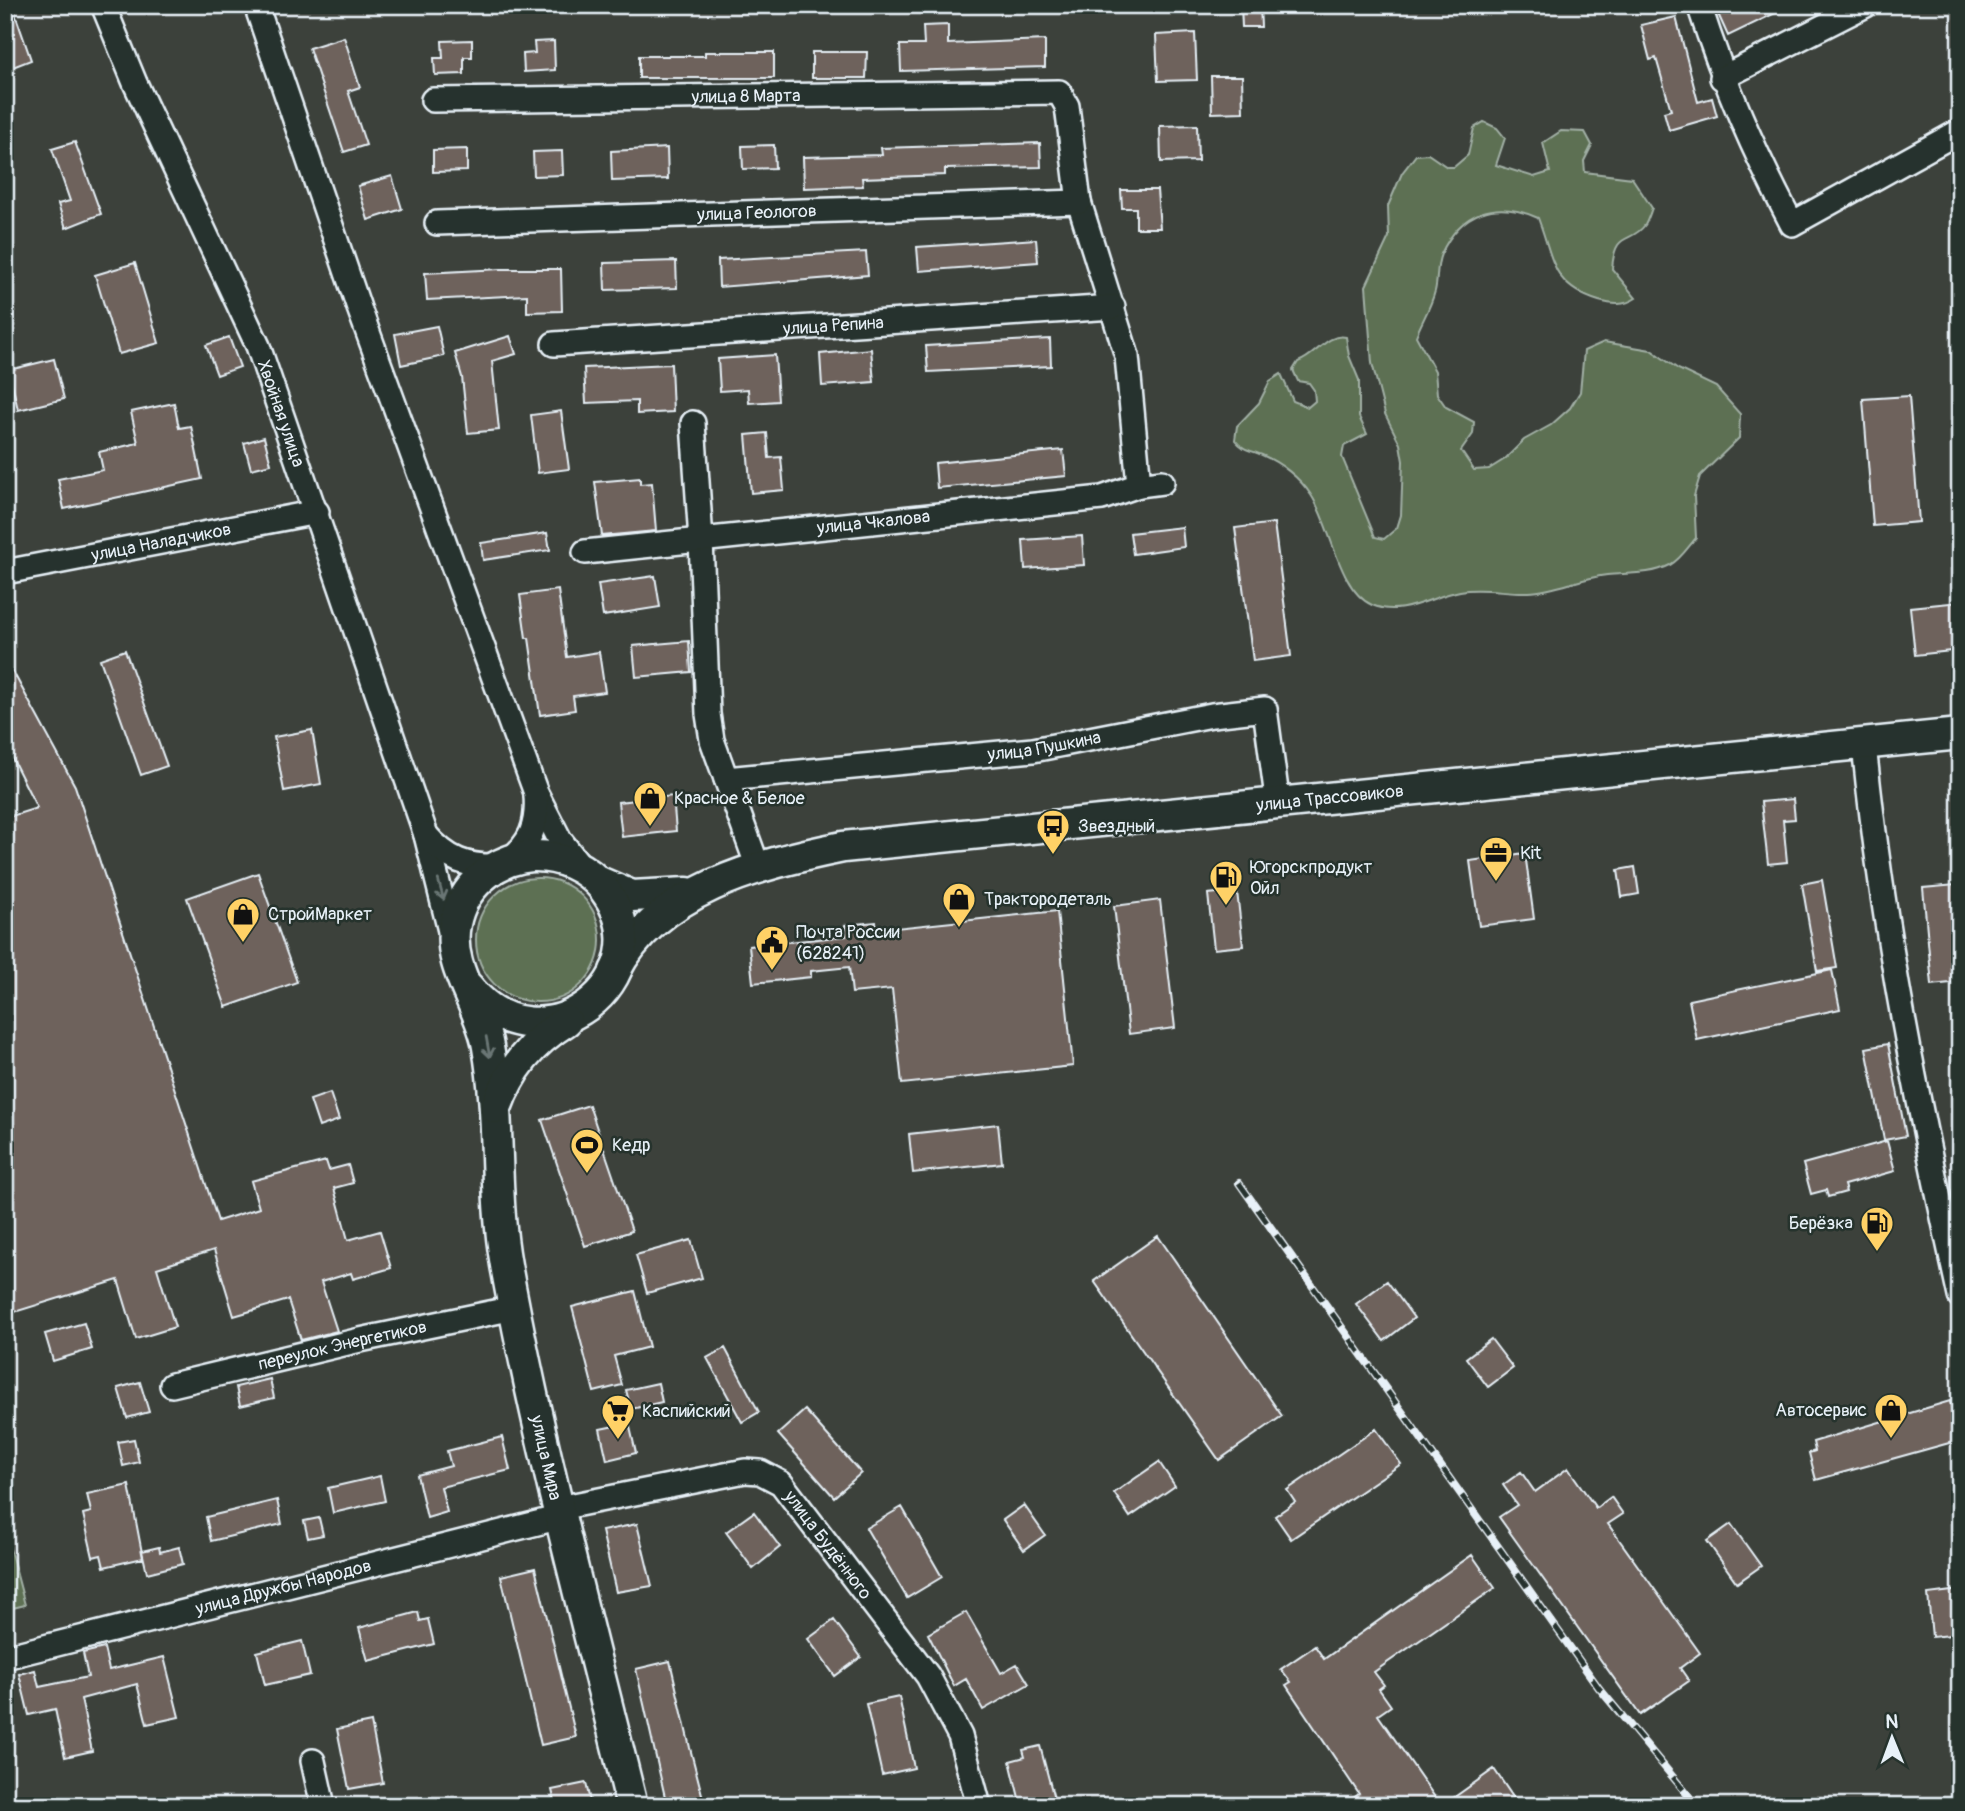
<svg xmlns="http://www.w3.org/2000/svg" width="1965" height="1811" viewBox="0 0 1965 1811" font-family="Pangolin,sans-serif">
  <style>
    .green { fill: #5d7053; stroke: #a2b0a6; stroke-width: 2 }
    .building { fill: #6e625c; stroke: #e8f1f8; stroke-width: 2 }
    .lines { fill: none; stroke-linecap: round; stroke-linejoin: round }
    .minor-casing { stroke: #e8f1f8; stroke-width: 28 }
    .major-casing { stroke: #e8f1f8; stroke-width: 35 }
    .minor { stroke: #26332d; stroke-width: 23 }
    .major { stroke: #26332d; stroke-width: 30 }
    .rail-casing { stroke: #e8f1f8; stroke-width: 8 }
    .rail { stroke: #26332d; stroke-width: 5; stroke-dasharray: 16; stroke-linecap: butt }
    .oneway { stroke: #6a7674 }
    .labels { text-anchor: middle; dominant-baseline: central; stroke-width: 5; stroke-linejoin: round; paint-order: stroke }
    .street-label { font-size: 18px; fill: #e8f1f8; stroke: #26332d }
    .poi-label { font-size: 18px; fill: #e8f1f8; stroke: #26332d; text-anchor: start }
  </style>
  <rect width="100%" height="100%" fill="#3c413b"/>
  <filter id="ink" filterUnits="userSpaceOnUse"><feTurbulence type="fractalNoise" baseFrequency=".0143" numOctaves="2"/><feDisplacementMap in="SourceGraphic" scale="14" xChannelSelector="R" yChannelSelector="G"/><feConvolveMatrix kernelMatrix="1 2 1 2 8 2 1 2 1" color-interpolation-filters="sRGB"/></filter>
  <g filter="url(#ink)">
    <path class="green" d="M1484 122 1497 128 1505 138 1496 165 1534 177 1550 172 1543 143 1561 131 1585 132 1592 145 1584 161 1585 172 1632 178 1652 208C1650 213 1648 220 1645 225 1630 245 1615 229 1612 269L1636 298C1624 306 1613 305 1599 301 1551 286 1554 260 1538 218 1496 199 1461 211 1441 254 1436 265 1438 280 1435 291 1431 307 1422 321 1416 336L1435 371 1437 394 1446 407 1474 422 1473 434 1461 451 1474 470 1489 469 1505 459 1524 440 1551 425 1570 408 1580 392 1584 351 1604 342 1651 350 1678 369 1716 387 1740 414 1739 438 1700 476 1694 496 1696 538C1689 546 1680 560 1670 565 1651 575 1628 573 1607 575 1580 578 1556 591 1529 592 1507 593 1482 587 1460 591 1431 596 1402 618 1372 605 1338 590 1331 524 1311 495 1300 478 1281 463 1262 455 1250 450 1243 450 1235 440L1237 426 1259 403 1270 381 1281 374 1293 401 1308 407 1315 401 1314 390 1309 383 1298 381 1293 370 1298 362C1316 356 1327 333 1346 337L1349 356 1359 380V417L1367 434 1344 446 1342 457 1375 537 1384 539 1397 528 1401 515 1403 461 1400 444 1385 414 1372 363 1366 286 1389 237 1388 206 1402 173 1416 155 1428 154 1447 167H1454L1468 155 1474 128Z
      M476 940a62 62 0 1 1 124 0a62 62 0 1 1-124 0Z
      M5 1530 25 1605 5 1610Z"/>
    <path class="building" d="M5 5H12L31 60 5 70Z
      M1241 5H1260L1261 27H1242Z
      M1714 5H1792L1728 36Z
      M1676 17 1698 102 1712 98 1717 116 1669 130 1664 112 1671 110 1656 58 1650 60 1641 25Z
      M948 25V44L1045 40V67L901 71 900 45H924L923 26Z
      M1195 33 1197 80 1158 81 1156 35Z
      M344 37 360 87 348 91 366 145 344 152 309 48Z
      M472 40V57H464V74L435 75 434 58H443L442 41Z
      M554 41 555 70 524 72 523 54 535 53 534 42Z
      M705 52H774V78H639V56H705Z
      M812 52H867L866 78H812Z
      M1211 76H1242L1243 112 1212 113Z
      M1197 125 1198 161 1161 162 1160 126Z
      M75 142 101 214 66 228 58 204 70 201 52 149Z
      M1040 143 1041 167 945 169V175L862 178 863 186 804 188 803 157 882 155 881 148Z
      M774 145 775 168 743 169 742 146Z
      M667 148 668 179 612 181 611 151Z
      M467 149V171L433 172V150Z
      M562 151 563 175 534 176 533 152Z
      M392 176 402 209 368 220 358 186Z
      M1121 190H1157L1160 228H1136V208H1122Z
      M1036 239 1038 262 919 271 917 247Z
      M866 252 868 275 719 287 718 260Z
      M676 261 677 288 605 290 604 263Z
      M135 263 159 343 119 354 95 275Z
      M501 269H561L562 311 527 312V295L427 300 425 273Z
      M437 326 444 356 401 365 395 334Z
      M510 336 516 354 492 361 499 430 468 433 462 377 455 353Z
      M229 337 240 367 217 375 206 345Z
      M1050 339 1051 366 928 372 926 346Z
      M871 349 874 382 822 386 820 354Z
      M775 355 778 401 749 403 748 389 720 391 718 359Z
      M54 359 64 399 18 410 9 370Z
      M671 364 673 412 637 414V401L586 403 584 368Z
      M1909 396 1919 522 1873 526 1863 399Z
      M174 403 179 428 191 426 202 479 64 509 58 479 103 470 99 452 138 443 131 412Z
      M561 411 569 469 538 473 531 415Z
      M767 433 769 458 781 457 784 490 751 493 746 435Z
      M264 437 271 464 251 469 244 443Z
      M1063 450 1066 476 937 488 935 463Z
      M640 478V484L652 483 656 531 602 536 595 482Z
      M1274 523 1291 656 1253 661 1235 528Z
      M1182 527 1184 547 1133 554 1130 533Z
      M547 533 550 550 483 560 481 543Z
      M1082 536 1084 565 1025 569 1023 540Z
      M655 576 660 607 603 616 598 584Z
      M558 590 567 657 599 652 605 692 573 696 575 710 540 715 529 638H526L520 595Z
      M1960 602V650L1915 655 1910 607Z
      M689 641 691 672 636 677 633 646Z
      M125 650 167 766 141 775 100 659Z
      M5 657 75 786 218 1221 259 1208 251 1181 326 1161 329 1170 348 1165 353 1183 334 1188 348 1240 380 1231 391 1268 353 1279 351 1273 321 1282 337 1331 301 1340 288 1300 234 1316 214 1250 157 1268 175 1327 136 1339 118 1280 5 1315V1169L12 1168 5 1143V913L12 912 5 888V818L37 808 5 744Z
      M312 730 321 784 284 791 274 737Z
      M673 796 676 831 622 837 618 802Z
      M1793 799 1795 819 1783 820 1787 862 1768 864 1761 802Z
      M1525 853 1534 919 1479 926 1470 861Z
      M1635 867 1639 894 1622 897 1618 870Z
      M258 873 297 982 226 1007 187 898Z
      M1822 880 1837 968 1817 971 1802 884Z
      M1956 885 1960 982 1932 985 1923 888Z
      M1237 891 1243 946 1214 949 1208 894Z
      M1160 900 1175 1028 1129 1034 1114 906Z
      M1057 911 1073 1066 902 1084 892 989 852 993 849 967 811 971V977L753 983 749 946 846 936 845 925 876 922 877 930Z
      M1832 970 1840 1009 1697 1040 1689 1000Z
      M1888 1044 1906 1136 1884 1140 1866 1048Z
      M330 1093 339 1120 319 1127 310 1100Z
      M589 1105 632 1231 585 1246 542 1120Z
      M998 1124 1002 1163 913 1173 909 1134Z
      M1887 1141 1895 1171 1844 1185 1846 1192 1828 1197 1826 1190 1811 1194 1803 1164Z
      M1158 1236 1282 1416 1219 1460 1094 1281Z
      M691 1240 702 1278 647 1293 636 1255Z
      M1387 1281 1414 1318 1384 1341 1356 1304Z
      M635 1291 649 1347 614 1356 622 1385 594 1392 572 1307Z
      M84 1323 92 1349 53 1361 45 1334Z
      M1491 1339 1513 1368 1488 1387 1466 1358Z
      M725 1348 759 1412 742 1422 707 1358Z
      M270 1379 274 1398 240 1406 236 1387Z
      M140 1382 149 1412 127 1418 118 1388Z
      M658 1383 662 1402 631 1409 626 1390Z
      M1950 1401 1960 1440 1816 1480 1809 1453 1815 1451 1813 1442Z
      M805 1410 861 1473 834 1497 778 1434Z
      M629 1423 636 1453 607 1460 600 1429Z
      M1376 1429 1401 1464 1291 1539 1275 1516 1295 1502 1287 1490Z
      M502 1437 510 1470 441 1487 447 1512 427 1518 417 1475 451 1466 447 1451Z
      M134 1439 139 1462 123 1466 118 1442Z
      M1159 1462 1175 1486 1130 1517 1114 1493Z
      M1568 1468 1596 1508 1611 1497 1623 1514 1608 1524 1700 1653 1680 1668 1689 1681 1640 1715 1499 1517 1517 1505 1503 1485 1521 1472 1535 1492Z
      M380 1476 385 1501 333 1513 328 1488Z
      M129 1485 143 1558 104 1567 101 1555 93 1557 83 1514 91 1512 87 1494Z
      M277 1500 282 1524 211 1541 206 1517Z
      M1024 1505 1045 1535 1024 1550 1003 1520Z
      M902 1507 942 1577 907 1598 866 1528Z
      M754 1512 780 1547 753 1569 726 1532Z
      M319 1518 323 1535 308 1538 304 1521Z
      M637 1524 652 1586 616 1592 602 1531Z
      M1731 1524 1761 1566 1737 1583 1707 1541Z
      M159 1547 160 1552 179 1547 183 1564 147 1573 142 1551Z
      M1472 1555 1495 1588 1374 1672 1384 1685 1379 1689 1391 1706 1378 1715 1441 1806H1341L1359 1794 1286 1685 1291 1682 1281 1669 1315 1646 1324 1659Z
      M535 1568 576 1737 541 1745 501 1576Z
      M1960 1590V1634L1932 1637 1928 1594Z
      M418 1612 420 1621 428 1619 434 1644 368 1661 359 1628Z
      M966 1612 1001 1673 1017 1664 1029 1684 983 1710 966 1679 954 1686 928 1634Z
      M834 1620 861 1657 835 1676 808 1639Z
      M302 1641 310 1675 265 1685 257 1652Z
      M104 1648 109 1670 164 1657 179 1717 147 1724 137 1684 81 1699 92 1751 65 1757 55 1709 29 1715 19 1674 35 1670 39 1687 88 1677 83 1653Z
      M670 1661 690 1748 705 1806H667L636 1669Z
      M899 1697 914 1768 882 1775 866 1704Z
      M371 1722 383 1783 349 1789 337 1729Z
      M1040 1746 1056 1806H1021L1010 1761 1025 1757 1023 1750Z
      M1494 1769 1519 1806H1442Z
      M586 1783 591 1806H556L552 1790Z"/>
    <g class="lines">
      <defs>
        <g id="minor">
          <path id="s1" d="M103 5 135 83 258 346 426 835 451 935"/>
          <path d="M256 5 359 308 536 793 560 840 582 868"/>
          <path d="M1699 5C1725 85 1753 150 1792 224L1960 131"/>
          <path d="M1722 78 1866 5"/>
          <path id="s2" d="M433 100 1059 92 1067 106 1079 202 1127 356 1139 485"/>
          <path id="s3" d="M437 223 1079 202"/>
          <path id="s4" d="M554 344 1113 307"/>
          <path d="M693 423 701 540 708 714 712 740 759 870"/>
          <path id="s5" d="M585 552 1102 498 1139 485 1162 482"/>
          <path id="s6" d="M5 572 317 512"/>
          <path d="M1864 744C1882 930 1920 1114 1960 1296"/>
          <path id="s7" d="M726 779 1033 750 1212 715 1265 709 1278 805"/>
          <path d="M426 835C448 860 466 867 499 866"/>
          <path d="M508 861C531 843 538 825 536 796"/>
          <path id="s8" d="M172 1385 360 1340 514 1308"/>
          <path id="s9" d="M559 1508 745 1471 760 1472 781 1483 928 1676 960 1736 979 1806"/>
          <path id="s10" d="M5 1657 561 1517"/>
          <path d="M313 1761 323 1806"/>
        </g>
        <g id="major">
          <path d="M597 881 632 896 687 893"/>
          <path id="s11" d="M615 971C656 890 759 864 843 847L1960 734"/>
          <path id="s12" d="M468 987C539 1078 671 977 604 889 587 867 559 855 532 856 494 859 462 887 455 924 446 967 481 1005 488 1047 501 1120 493 1193 506 1265 539 1447 588 1626 632 1806"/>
          <path d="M496 1108C510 1069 531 1043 566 1021"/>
        </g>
      </defs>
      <use href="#minor" class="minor-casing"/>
      <use href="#major" class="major-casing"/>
      <use href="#minor" class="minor"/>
      <use href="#major" class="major"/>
      <defs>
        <path id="rail" d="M1239 1183 1599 1688 1697 1806"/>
      </defs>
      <use href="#rail" class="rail-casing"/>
      <use href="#rail" class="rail"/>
    </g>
    <defs><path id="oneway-shaft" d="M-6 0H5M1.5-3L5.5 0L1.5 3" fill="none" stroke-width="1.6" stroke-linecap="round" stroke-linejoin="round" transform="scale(1.75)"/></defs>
    <g class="oneway">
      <use href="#oneway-shaft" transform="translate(441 890) rotate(75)"/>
      <use href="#oneway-shaft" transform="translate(488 1047) rotate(80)"/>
    </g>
  </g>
  <defs>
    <symbol id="shop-pin" viewBox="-11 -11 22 30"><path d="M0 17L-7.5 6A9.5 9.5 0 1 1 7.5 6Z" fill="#ffd166" stroke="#26332d"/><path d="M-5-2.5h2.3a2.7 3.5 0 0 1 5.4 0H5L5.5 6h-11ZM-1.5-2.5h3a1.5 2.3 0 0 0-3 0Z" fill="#111"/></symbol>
    <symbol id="bus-pin" viewBox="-11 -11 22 30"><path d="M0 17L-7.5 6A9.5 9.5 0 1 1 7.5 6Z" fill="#ffd166" stroke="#26332d"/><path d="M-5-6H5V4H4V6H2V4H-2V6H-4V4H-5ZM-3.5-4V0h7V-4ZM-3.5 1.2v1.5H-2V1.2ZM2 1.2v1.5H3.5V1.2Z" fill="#111"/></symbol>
    <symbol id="office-pin" viewBox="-11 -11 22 30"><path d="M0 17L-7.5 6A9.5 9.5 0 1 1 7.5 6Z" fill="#ffd166" stroke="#26332d"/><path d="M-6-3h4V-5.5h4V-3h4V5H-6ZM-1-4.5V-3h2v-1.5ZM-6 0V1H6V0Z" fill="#111"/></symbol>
    <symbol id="fuel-pin" viewBox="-11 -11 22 30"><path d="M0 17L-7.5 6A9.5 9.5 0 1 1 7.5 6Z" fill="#ffd166" stroke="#26332d"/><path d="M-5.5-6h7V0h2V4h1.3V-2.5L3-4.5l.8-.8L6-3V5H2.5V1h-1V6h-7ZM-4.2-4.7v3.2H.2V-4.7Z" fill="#111"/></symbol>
    <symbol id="civic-pin" viewBox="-11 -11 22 30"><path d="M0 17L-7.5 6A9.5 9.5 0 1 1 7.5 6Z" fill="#ffd166" stroke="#26332d"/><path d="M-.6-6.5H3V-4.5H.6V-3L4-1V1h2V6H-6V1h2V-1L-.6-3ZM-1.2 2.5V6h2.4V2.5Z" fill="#111"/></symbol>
    <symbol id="stadium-pin" viewBox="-11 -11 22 30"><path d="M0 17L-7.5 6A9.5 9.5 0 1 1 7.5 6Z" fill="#ffd166" stroke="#26332d"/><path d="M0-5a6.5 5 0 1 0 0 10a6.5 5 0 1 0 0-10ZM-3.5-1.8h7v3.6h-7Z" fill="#111"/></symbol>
    <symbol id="supermarket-pin" viewBox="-11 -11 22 30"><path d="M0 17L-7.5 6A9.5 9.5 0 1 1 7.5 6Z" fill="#ffd166" stroke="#26332d"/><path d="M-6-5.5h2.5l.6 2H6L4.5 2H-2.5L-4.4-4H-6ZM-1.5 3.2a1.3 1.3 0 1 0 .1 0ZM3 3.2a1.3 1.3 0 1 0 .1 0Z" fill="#111"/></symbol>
  </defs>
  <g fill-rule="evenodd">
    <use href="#shop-pin" x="631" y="779" width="38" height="52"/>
    <use href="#bus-pin" x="1034" y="807" width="38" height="52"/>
    <use href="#office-pin" x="1477" y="834" width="38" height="52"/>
    <use href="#fuel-pin" x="1207" y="858" width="38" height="52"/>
    <use href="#shop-pin" x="940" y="880" width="38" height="52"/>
    <use href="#shop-pin" x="224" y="895" width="38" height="52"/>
    <use href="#civic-pin" x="753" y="923" width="38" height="52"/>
    <use href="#stadium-pin" x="568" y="1126" width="38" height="52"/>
    <use href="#fuel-pin" x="1858" y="1204" width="38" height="52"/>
    <use href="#shop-pin" x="1872" y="1391" width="38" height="52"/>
    <use href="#supermarket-pin" x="599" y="1392" width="38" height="52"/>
  </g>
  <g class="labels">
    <g class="street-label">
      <text stroke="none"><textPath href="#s2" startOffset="313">улица 8 Марта</textPath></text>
      <text stroke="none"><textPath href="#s3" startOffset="320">улица Геологов</textPath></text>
      <text stroke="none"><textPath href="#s4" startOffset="280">улица Репина</textPath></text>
      <text stroke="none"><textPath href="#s1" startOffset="446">Хвойная улица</textPath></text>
      <text stroke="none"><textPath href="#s5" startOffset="290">улица Чкалова</textPath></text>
      <text stroke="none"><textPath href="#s6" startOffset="159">улица Наладчиков</textPath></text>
      <text stroke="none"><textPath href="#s7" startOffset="320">улица Пушкина</textPath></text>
      <text stroke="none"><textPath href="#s11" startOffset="758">улица Трассовиков</textPath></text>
      <text stroke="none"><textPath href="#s8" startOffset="175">переулок Энергетиков</textPath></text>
      <text stroke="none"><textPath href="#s12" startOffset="1004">улица Мира</textPath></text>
      <text stroke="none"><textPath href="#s9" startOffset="306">улица Будённого</textPath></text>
      <text stroke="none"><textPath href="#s10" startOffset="287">улица Дружбы Народов</textPath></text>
    </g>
    <g class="poi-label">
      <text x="674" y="798">Красное &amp; Белое</text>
      <text x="1078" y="826">Звездный</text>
      <text x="1520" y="853">Kit</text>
      <text x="1250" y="867">Югорскпродукт<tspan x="1250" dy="21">Ойл</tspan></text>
      <text x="984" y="899">Трактородеталь</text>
      <text x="268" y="914">СтройМаркет</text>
      <text x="796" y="932">Почта России<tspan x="796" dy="21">(628241)</tspan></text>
      <text x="612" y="1145">Кедр</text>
      <text x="1853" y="1223" text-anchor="end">Берёзка</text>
      <text x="1867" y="1410" text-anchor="end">Автосервис</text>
      <text x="642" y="1411">Каспийский</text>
    </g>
  </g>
  <rect width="1965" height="1811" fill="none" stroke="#26332d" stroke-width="28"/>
  <rect x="14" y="14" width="1937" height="1783" fill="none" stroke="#e8f1f8" stroke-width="2.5" filter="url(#ink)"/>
  <g transform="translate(1892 1738) rotate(359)" stroke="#26332d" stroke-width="5" paint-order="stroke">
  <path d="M0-5L12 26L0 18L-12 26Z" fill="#e8f1f8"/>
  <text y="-10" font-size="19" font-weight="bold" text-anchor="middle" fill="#e8f1f8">N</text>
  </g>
</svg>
